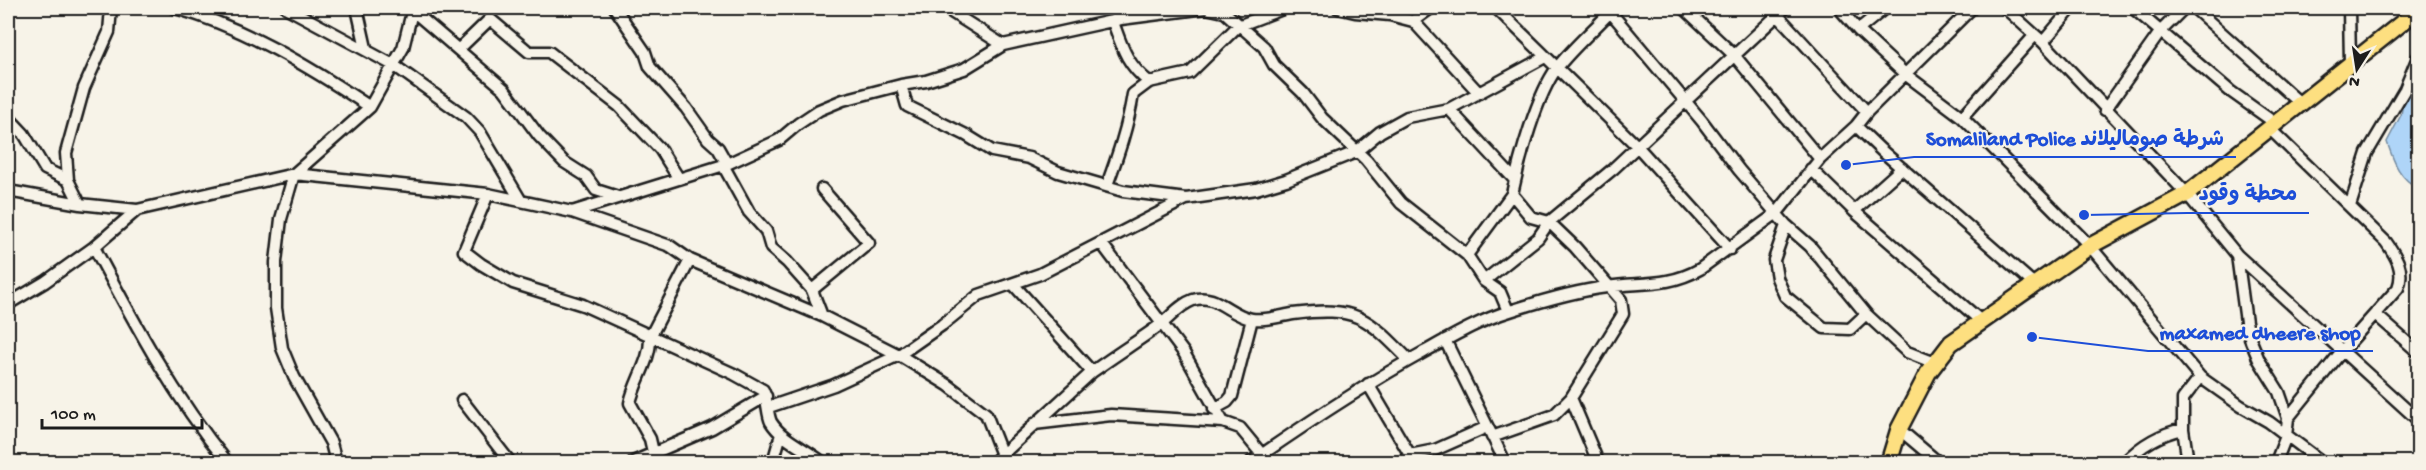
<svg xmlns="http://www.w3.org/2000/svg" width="2426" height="470" viewBox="0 0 2426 470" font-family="'Gochi Hand','Playpen Sans Arabic',sans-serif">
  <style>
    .water { fill: #afd5f8; stroke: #748ba0; stroke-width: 1.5 }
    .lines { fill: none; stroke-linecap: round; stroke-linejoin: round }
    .minor-casing { stroke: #1c1c1c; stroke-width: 15 }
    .highway-casing { stroke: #1c1c1c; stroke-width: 20 }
    .minor { stroke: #f7f3e8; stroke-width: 10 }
    .highway { stroke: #fddf80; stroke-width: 15 }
    .leader { fill: none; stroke: #1d4ed8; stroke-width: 2 }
    .callout-dot { fill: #1d4ed8; stroke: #f7f3e8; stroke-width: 2 }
    .callout-label { font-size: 21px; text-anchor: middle; font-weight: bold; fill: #1d4ed8; stroke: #f7f3e8; stroke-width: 4.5; stroke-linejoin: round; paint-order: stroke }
  </style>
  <rect width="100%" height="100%" fill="#f7f3e8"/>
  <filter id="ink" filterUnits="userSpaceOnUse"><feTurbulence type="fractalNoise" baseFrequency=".0167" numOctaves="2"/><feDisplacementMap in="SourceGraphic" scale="12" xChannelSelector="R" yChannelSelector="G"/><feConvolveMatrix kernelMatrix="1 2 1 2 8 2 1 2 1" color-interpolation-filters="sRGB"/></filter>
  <g filter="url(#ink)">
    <path class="water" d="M2418 87V188C2399 178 2394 162 2387 142L2401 115 2403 102Z"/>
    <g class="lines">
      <defs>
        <path id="minor" d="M175 8C244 27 310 67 370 107
          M287 8 395 66 466 117 480 132 521 201
          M357 8 366 48
          M615 8 645 52 650 67 686 108 708 139 718 148 727 164
          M945 8 1003 45
          M1111 8 1121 19
          M1220 8 1264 47 1274 65 1303 93 1322 118 1366 160 1401 203 1467 255 1484 281 1500 292 1508 311
          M1338 8 1355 12 1390 15 1413 21 1431 8
          M1496 8 1637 146 1730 249
          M1607 8 1702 121 1739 170 1786 225 1810 246 1866 314 1907 352 1935 363
          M1684 8 1734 55 1820 159
          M1771 8 1867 112
          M1839 8 1858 30 1905 74 1962 117 2090 246 2200 377 2241 406 2269 422 2322 462
          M2005 8 2035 35
          M2133 8 2230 91 2275 123
          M2194 8 2300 103
          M2349 8 2350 63
          M413 11 504 89 539 136 564 162 586 176 596 190 618 197
          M1413 21 1479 93
          M1858 30 1885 8
          M2043 42 2187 194 2237 255 2246 322 2251 341 2259 360 2279 392 2288 418 2286 436 2276 462
          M459 49 490 19 529 52H549L619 106 660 149 679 179
          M1149 82 1190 73 1238 26 1285 8
          M901 85 907 106 966 135 992 151 1029 158 1058 172 1123 191 1186 199 1256 189 1286 180 1356 152 1380 132 1407 117 1449 109 1545 57
          M1449 109 1515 180
          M2105 110 2161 31 2184 8
          M8 117 24 134 45 169 68 180 80 204
          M1962 117 2035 35 2043 42 2072 8
          M1856 126 1881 150 2035 285
          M2269 128 2386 242C2396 256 2405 270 2398 288L2342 351 2288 418
          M723 165 749 212 766 231 771 248 787 262 812 290 822 316
          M1811 169 1854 211 1981 321
          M68 180 66 153 84 88 109 32 111 8
          M1107 185C1118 155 1128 126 1133 94L1149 82C1127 65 1122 47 1113 22
          M8 191 80 204 137 210
          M488 194 464 251 481 264 513 283 583 305 734 374 763 390C768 400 767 414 771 422 782 440 806 449 822 462
          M2350 206 2367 153 2405 89 2418 57
          M1854 211 1902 168
          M572 212 727 164 779 140 798 124 819 110 843 100 901 85 926 81 964 69 1003 45 1121 19 1206 8 1224 12
          M1786 225 1774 260 1777 278 1785 296 1824 328 1850 329 1866 314
          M1102 244 1184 353 1223 422
          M94 247C135 324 172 394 227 462
          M1467 255 1512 194
          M2237 255 2418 420
          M1484 281 1538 238 1549 222 1613 169 1785 8
          M812 290 869 243 822 189
          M8 304 45 282 94 247 137 210 294 174 488 194 572 212 670 246 690 260 822 316 899 355 948 385 986 414 1002 455 1007 462
          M2375 314 2418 352
          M1445 340 1505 462
          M1092 372C1114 356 1138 341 1160 325 1171 317 1179 305 1193 300 1216 292 1230 316 1252 319 1265 321 1281 316 1293 314 1356 306 1366 316 1409 360
          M1368 384 1410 455
          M1571 398 1598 462
          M462 400 510 462
          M769 407 834 385 899 355 942 325 979 295 1040 274 1186 199
          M1214 409 1227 402 1232 396 1252 319
          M1034 424 1111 415 1223 422 1240 428 1268 462
          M1899 429 1938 462
          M1492 437 1554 415 1571 398 1623 314 1621 300 1575 247 1549 222 1531 217 1512 194C1519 160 1537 94 1557 68 1574 46 1596 28 1614 8
          M653 452 650 439 630 403C635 380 651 360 650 337L690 260
          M336 462 331 443 294 377 282 348 276 308V262L281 219 294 174 370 107 403 48 413 8
          M633 462 712 428 766 396
          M773 462 781 434
          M994 462 1092 372 1013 284
          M1251 462C1307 423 1364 385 1424 352 1451 337 1480 320 1510 311 1541 301 1575 291 1607 287 1642 282 1668 287 1700 269L1777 213 1820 159 1856 126 1867 112 1972 8
          M1402 462 1410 455 1435 450 1487 427
          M2125 462C2141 445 2160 434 2183 429
          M2188 462 2183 429V399L2200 377"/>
        <path id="highway" d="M1889 462 1899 429 1928 373 1951 343 2090 246 2187 194 2418 10"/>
      </defs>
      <use href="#minor" class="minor-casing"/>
      <use href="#highway" class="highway-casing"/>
      <use href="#minor" class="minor"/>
      <use href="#highway" class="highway"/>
    </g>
  </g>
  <path class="leader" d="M1846 165L1914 157H2236M2084 215L2187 213H2309M2032 337L2148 351H2373"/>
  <g class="callout-dot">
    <circle cx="1846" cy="165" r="6"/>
    <circle cx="2084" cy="215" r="6"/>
    <circle cx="2032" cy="337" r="6"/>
  </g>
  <g class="callout-label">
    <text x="2075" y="145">Somaliland Police شرطة صوماليلاند</text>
    <text x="2248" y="200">محطة وقود</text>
    <text x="2260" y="339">maxamed dheere shop</text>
  </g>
  <rect width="2426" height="470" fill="none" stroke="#f7f3e8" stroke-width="30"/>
  <rect x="15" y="15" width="2396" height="440" fill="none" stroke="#1c1c1c" stroke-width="2" filter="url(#ink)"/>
  <g transform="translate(2357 69) rotate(192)" stroke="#f7f3e8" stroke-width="4.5" paint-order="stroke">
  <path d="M0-4.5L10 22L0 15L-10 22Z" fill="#1c1c1c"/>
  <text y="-9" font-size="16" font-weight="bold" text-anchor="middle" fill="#1c1c1c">N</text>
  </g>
  <path d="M42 419v9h160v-9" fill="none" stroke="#1c1c1c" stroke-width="3"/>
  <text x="51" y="419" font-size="18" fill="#1c1c1c" stroke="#f7f3e8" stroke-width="4.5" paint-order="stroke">100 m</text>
</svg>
